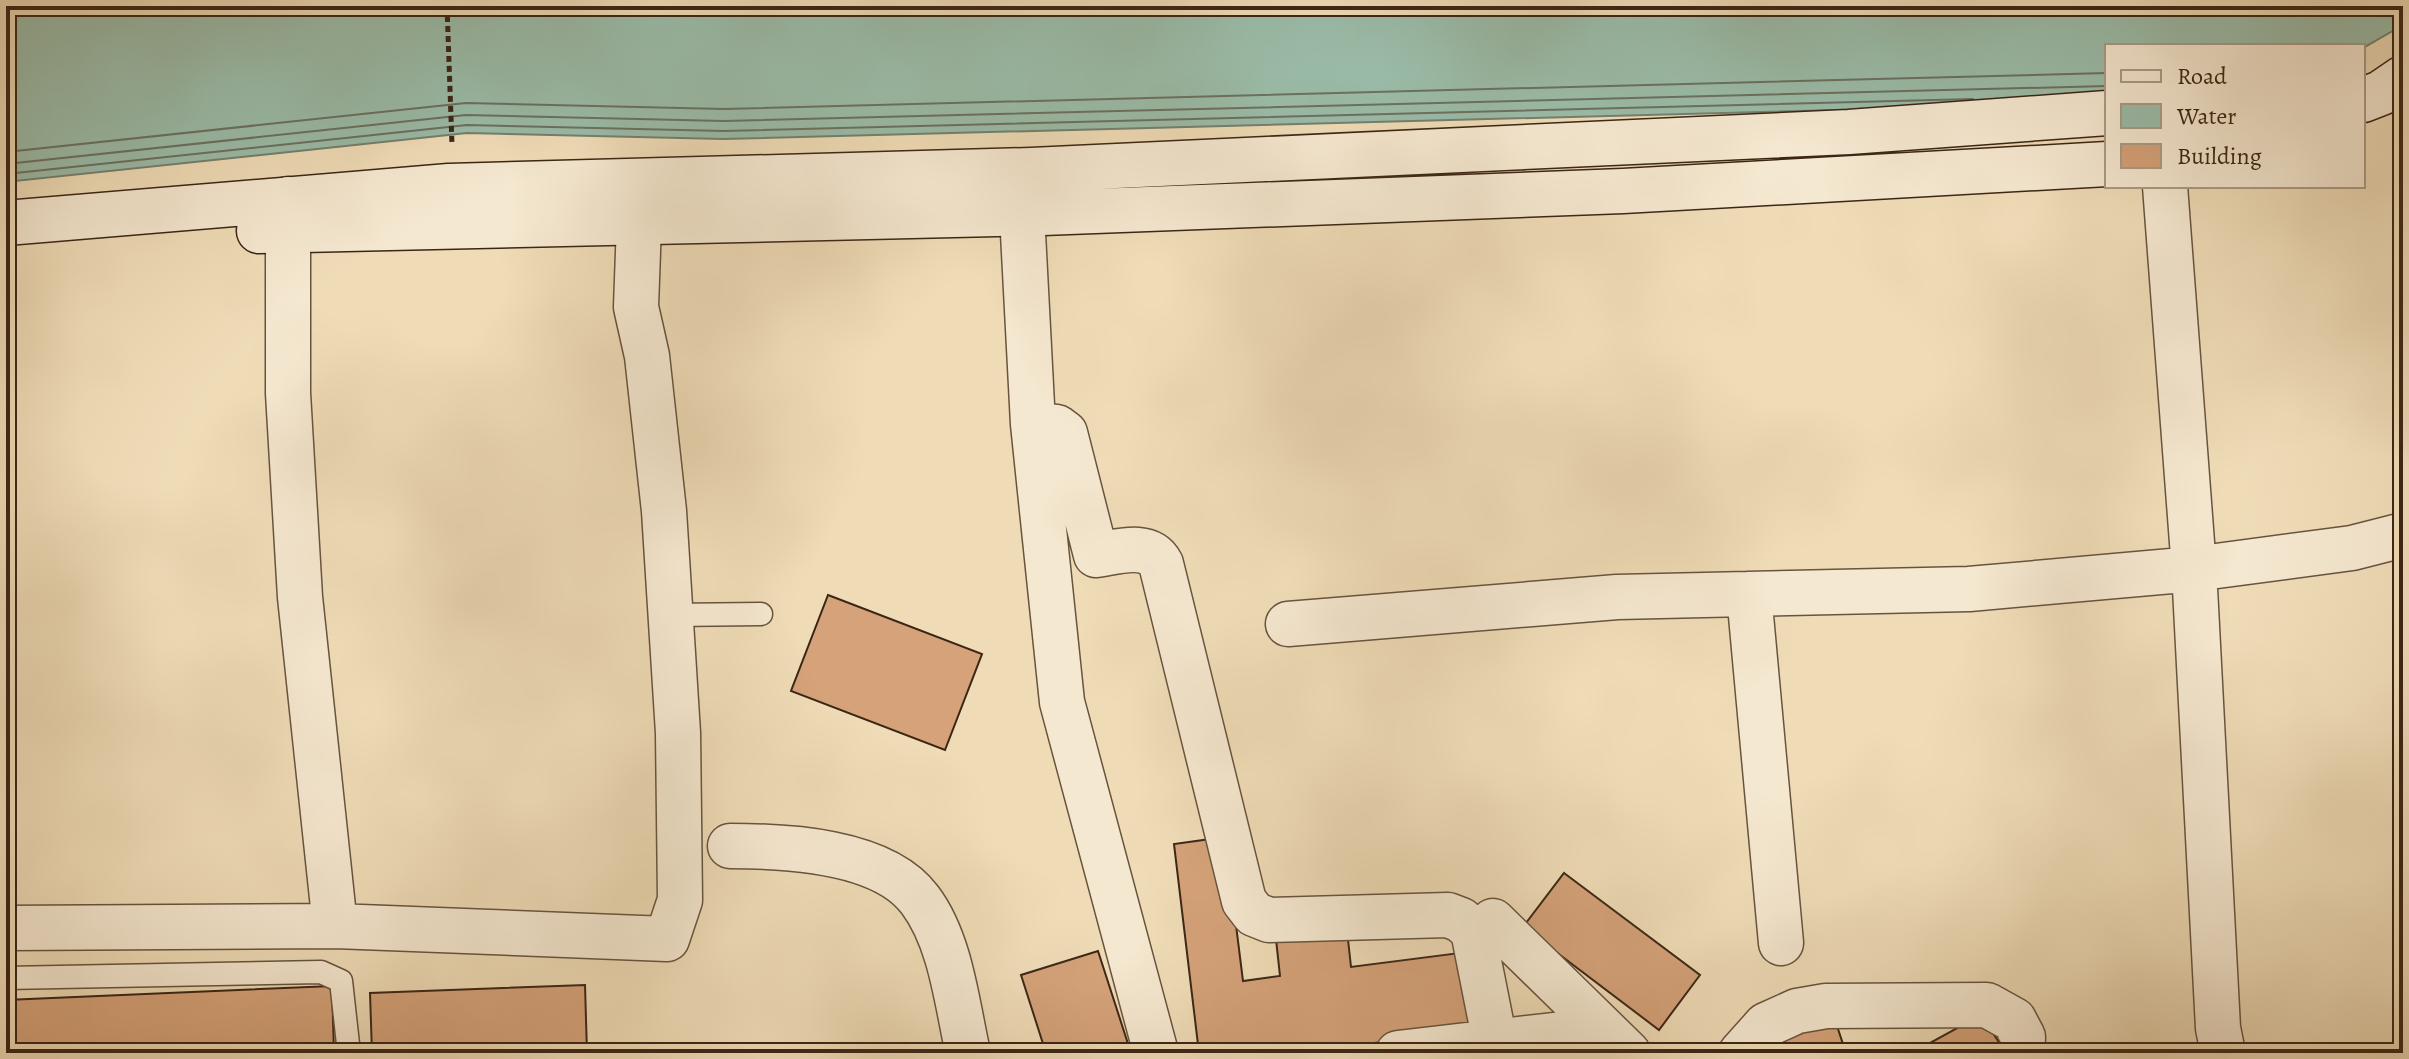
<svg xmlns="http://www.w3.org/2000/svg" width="2409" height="1059" viewBox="0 0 2409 1059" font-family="Alegreya,serif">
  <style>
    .water { fill: #9abca9; stroke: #74806e; stroke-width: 2 }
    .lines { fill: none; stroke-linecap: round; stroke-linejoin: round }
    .shore { stroke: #6a7160; stroke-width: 2 }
    .building { fill: #d5a279; stroke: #3b2616; stroke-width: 2 }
    .lane-casing { stroke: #68543e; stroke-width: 25 }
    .street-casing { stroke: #68543e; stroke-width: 47 }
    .secondary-casing { stroke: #3b2616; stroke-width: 47 }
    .path { stroke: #3b2616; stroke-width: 5; stroke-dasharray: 6 4; stroke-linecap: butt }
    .lane { stroke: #f5e8d0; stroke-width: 22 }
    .street { stroke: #f5e8d0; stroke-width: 44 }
    .secondary { stroke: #f5e8d0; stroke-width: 44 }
  </style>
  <rect width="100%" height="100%" fill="#efdcb7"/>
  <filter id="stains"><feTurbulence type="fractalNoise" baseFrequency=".0025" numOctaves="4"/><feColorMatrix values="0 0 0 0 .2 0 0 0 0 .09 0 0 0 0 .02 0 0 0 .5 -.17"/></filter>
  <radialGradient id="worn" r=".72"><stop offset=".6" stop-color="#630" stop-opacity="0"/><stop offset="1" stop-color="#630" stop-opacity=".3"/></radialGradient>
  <path class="water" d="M6 6H2403V25L2363 48 2107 46V103L723 139 467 133 6 182Z"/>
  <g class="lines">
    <path class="shore" d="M6 152 466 103 724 109 2107 73
      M6 164 466 115 724 121 2107 86
      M6 174 467 125 724 131 1973 99"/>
  </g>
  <path class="building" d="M828 595 982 654 945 750 791 691Z
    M1225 837 1243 981 1280 976 1275 930 1346 921 1351 967 1475 951 1485 1029 1295 1053H1199L1174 844Z
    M1564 873 1700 975 1659 1030 1523 927Z
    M1098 951 1131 1053H1046L1021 975Z
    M585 985 587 1053H372L370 993Z
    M332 986 334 1053H6V1000Z
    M1833 1014 1843 1044 1921 1048 1981 1015 2006 1053H1781L1774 1032Z"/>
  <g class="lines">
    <defs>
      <path id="lane" d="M671 615 761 614
        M6 978 321 972 341 981 349 1053"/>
      <path id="street" d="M1020 176 1033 424 1062 702 1156 1053
        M2165 186 2194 569 2218 1028 2223 1053
        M288 199V393L300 597 335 926
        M1033 424 1057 427 1065 433 1096 555C1117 552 1149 541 1161 564L1244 901 1254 914 1269 920 1448 915 1461 920 1473 931 1495 1042
        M1749 594 1781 943
        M1288 624 1617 597 1969 589 2194 569 2352 548 2403 535
        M730 846C786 846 883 850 920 900 951 941 957 1004 968 1053
        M1493 921 1628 1053
        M6 928 335 926 667 939 680 900 678 733 664 511 647 356 636 307 639 224 634 187
        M1398 1053 1562 1034 1576 1040 1578 1053
        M1741 1053 1766 1025 1797 1011 1826 1006 1987 1005 2014 1020 2023 1037 2022 1053"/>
      <path id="secondary" d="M2363 100 2381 93 2403 78
        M6 223 449 186 1031 170 1849 132 2107 113
        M259 231 1043 213 1623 191 2107 164"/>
    </defs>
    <use href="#lane" class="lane-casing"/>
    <use href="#street" class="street-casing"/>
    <use href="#secondary" class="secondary-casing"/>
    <path class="path" d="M447 6 452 145"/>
    <use href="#lane" class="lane"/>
    <use href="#street" class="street"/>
    <use href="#secondary" class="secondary"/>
  </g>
  <rect width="2409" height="1059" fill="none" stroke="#efdcb7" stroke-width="32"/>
  <rect x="8" y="8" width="2393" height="1043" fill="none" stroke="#3b2616" stroke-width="4"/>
  <rect x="16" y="16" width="2377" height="1027" fill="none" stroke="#3b2616" stroke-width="2"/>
  <rect x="2105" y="44" width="260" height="144" fill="#f5e8d0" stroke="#ab9a86" stroke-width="2"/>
  <rect x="2121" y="70" width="40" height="12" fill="#f5e8d0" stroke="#ab9a86" stroke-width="2"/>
  <text x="2177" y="84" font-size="24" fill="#3b2616">Road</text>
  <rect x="2121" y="104" width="40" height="24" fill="#9abca9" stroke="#ab9a86" stroke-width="2"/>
  <text x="2177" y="124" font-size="24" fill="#3b2616">Water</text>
  <rect x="2121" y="144" width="40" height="24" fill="#d5a279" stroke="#ab9a86" stroke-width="2"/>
  <text x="2177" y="164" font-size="24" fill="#3b2616">Building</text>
  <rect width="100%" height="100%" filter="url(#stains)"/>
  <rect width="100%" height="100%" fill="url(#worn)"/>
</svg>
